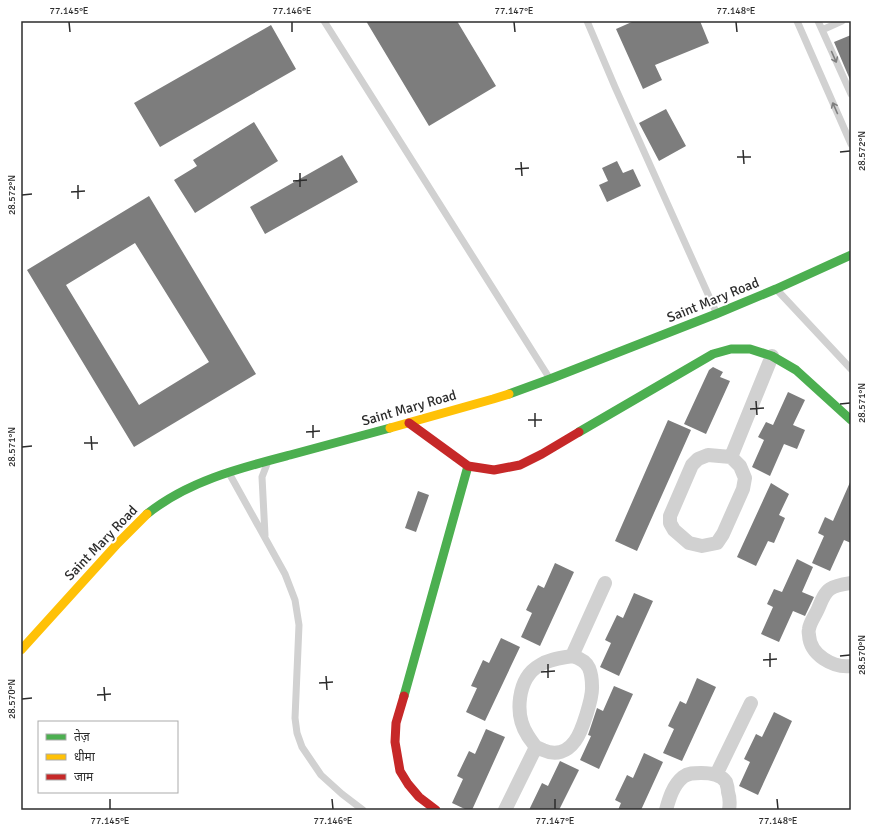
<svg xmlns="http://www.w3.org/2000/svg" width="872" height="831" viewBox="0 0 872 831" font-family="Signika,'Noto Sans Devanagari',sans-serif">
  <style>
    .building { fill: #7d7d7d; fill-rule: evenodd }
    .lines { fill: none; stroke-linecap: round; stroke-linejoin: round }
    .lane { stroke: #d1d1d1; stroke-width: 7 }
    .street { stroke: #d1d1d1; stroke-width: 14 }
    .fast { stroke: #4caf50; stroke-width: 9 }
    .slow { stroke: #ffc107; stroke-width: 9 }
    .jam { stroke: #c62828; stroke-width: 9 }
    .oneway { stroke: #7e7e7e }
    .ticks { fill: none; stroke: #2c2c2c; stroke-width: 1.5 }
    .labels { text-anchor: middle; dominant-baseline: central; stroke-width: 4; stroke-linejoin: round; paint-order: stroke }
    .street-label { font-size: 14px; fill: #2c2c2c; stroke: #fff }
    .neatline { fill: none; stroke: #2c2c2c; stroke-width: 1.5 }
    .ticks-label { font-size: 10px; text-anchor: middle; fill: #2c2c2c }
  </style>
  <rect width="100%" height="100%" fill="#fff"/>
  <path class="building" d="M366 21H457L496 86 429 126Z
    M634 21H700L709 43 655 65 662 80 643 89 616 29Z
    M271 25 296 69 160 147 134 103Z
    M851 35V82L834 42Z
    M666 109 686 146 659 161 639 123Z
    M254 122 278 161 195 213 174 180 197 166 193 160Z
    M342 155 358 182 265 234 250 207Z
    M617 161 623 173 633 169 641 186 607 202 599 185 608 181 602 168Z
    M149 196 256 374 134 447 27 270ZM135 243 209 362 139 405 66 285Z
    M713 367 723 372 720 377 730 381 706 434 684 424 709 370Z
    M788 392 805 400 793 425 805 430 797 449 784 444 770 476 752 467 764 440 758 437 766 422 773 425Z
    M668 420 691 430 637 551 615 541Z
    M851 480V543L844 540 830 571 812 563 824 536 818 533 825 517 833 521Z
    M771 483 789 494 779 515 785 518 774 543 768 541 756 566 737 557Z
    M418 491 429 495 416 532 405 528Z
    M797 559 813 567 802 592 814 597 805 616 793 611 779 642 761 634 773 607 767 604 774 589 782 592Z
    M555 563 574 572 540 646 521 637 532 613 526 610 538 585 544 588Z
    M634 593 653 601 619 676 600 667 611 643 605 640 617 615 623 618Z
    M501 638 520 647 485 721 466 712 477 688 471 686 483 660 489 663Z
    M697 678 716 687 682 761 663 753 674 729 668 726 680 701 686 704Z
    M614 686 633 694 599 769 580 760 591 736 588 735 597 708 603 711Z
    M774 712 792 721 758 795 739 786 750 762 744 759 756 734 762 737Z
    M486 729 505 737 472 810H467L452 803 463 779 457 776 469 751 475 754Z
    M644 753 663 762 641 810H618L621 803 615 800 627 775 633 778Z
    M560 761 579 770 559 810H529L542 783 548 786Z"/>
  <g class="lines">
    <path class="lane" d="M324 21 550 379
      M587 21 615 87 716 312
      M797 21 851 144
      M818 21 851 94
      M822 30 842 21
      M778 291 851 369
      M229 473 285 574 295 600 299 625 295 718 297 733 302 747 321 775 342 794 363 810
      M265 535 262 477 267 464"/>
    <path class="street" d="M708 455 731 457 740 466 745 478 743 489 723 534 717 543 702 546 689 543 674 530 670 523V516L692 465 698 459Z
      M731 457 772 356
      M851 583C844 584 836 585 830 589 824 593 821 602 818 609 815 616 810 622 809 629 808 630 809 634 809 635 810 655 833 668 851 666
      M572 656C579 658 586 661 589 668 591 673 592 680 592 686 593 697 582 732 575 741 567 752 556 756 543 750 541 749 537 748 535 746 533 743 530 739 528 736 514 715 517 678 540 665 549 659 561 658 572 656Z
      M572 656 605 583
      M716 775 751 703
      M505 810 536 747
      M666 810C669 799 673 785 683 777 688 773 694 773 701 773 709 773 721 774 726 782 727 785 728 789 728 792 730 798 730 804 729 810"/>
    <path class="fast" d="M509 394 550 379 716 314 776 289 851 255
      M579 432 713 354 731 349H750L772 356 796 370 851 420
      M147 514C188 481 240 468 290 455 323 446 357 437 390 428
      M404 696 468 466"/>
    <path class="slow" d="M390 428 493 399 509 394
      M21 650 118 543 147 514"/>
    <path class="jam" d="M409 423 468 466 494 470 520 465 542 454 579 432
      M404 696 396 723 395 742 400 771 408 784 419 797 436 810"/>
  </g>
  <defs><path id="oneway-shaft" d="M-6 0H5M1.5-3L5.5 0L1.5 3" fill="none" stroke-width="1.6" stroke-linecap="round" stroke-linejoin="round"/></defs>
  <g class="oneway">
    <use href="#oneway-shaft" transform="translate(834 57) rotate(66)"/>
    <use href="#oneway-shaft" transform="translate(835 108) rotate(-114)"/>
  </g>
  <path class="ticks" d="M69 22 70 32M292 22V32M514 22 515 32M736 22 737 32M743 150 744 164M840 152 850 151M737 157H751M521 162 522 176M515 169 529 168M300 173V187M293 181 307 180M78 185V199M71 192 85 191M22 195 32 194M756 401 757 415M840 404 850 403M750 409 764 408M535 413V427M528 420H542M313 425V438M306 432 320 431M91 436 92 450M84 443H98M22 447 32 446M770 653V667M840 656 850 655M763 660 777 659M548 664V678M541 672 555 671M326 676 327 690M319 683 333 682M104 687 105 701M97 695 111 694M22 699 32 698M110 799V809M332 799 333 809M555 799V809M777 799 778 809"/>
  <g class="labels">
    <g class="street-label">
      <text transform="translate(713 300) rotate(-22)">Saint Mary Road</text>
      <text transform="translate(409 408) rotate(-16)">Saint Mary Road</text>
      <text transform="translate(101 543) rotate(-46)">Saint Mary Road</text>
    </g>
  </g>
  <rect width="872" height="831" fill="none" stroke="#ffffff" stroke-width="44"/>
  <rect x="38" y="721" width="140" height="72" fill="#ffffff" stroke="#ababab"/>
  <rect x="46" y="734" width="20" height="6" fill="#4caf50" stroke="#ababab"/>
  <text x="74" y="741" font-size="12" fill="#2c2c2c">तेज़</text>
  <rect x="46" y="754" width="20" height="6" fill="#ffc107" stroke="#ababab"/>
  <text x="74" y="761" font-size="12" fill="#2c2c2c">धीमा</text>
  <rect x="46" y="774" width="20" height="6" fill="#c62828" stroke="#ababab"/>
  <text x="74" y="781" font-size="12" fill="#2c2c2c">जाम</text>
  <rect x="22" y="22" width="828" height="787" class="neatline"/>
  <g class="ticks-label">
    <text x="69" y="14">77.145°E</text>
    <text x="292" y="14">77.146°E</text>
    <text x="514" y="14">77.147°E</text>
    <text x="736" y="14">77.148°E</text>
    <text transform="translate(861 151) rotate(-90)" y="4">28.572°N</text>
    <text transform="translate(11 195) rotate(-90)" y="4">28.572°N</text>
    <text transform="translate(861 403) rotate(-90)" y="4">28.571°N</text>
    <text transform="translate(11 447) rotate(-90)" y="4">28.571°N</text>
    <text transform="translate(861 655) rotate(-90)" y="4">28.570°N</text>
    <text transform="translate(11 699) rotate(-90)" y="4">28.570°N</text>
    <text x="110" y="824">77.145°E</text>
    <text x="333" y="824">77.146°E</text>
    <text x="555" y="824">77.147°E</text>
    <text x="778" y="824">77.148°E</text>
  </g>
</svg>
